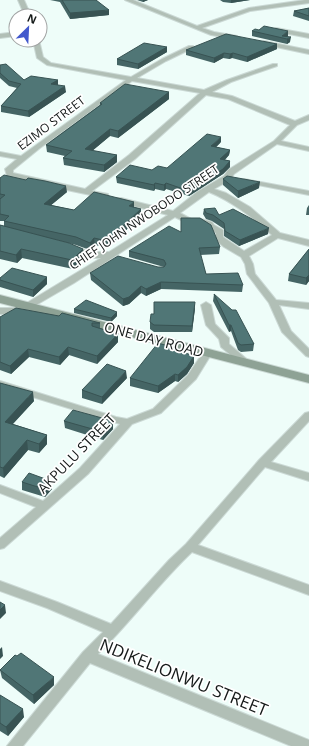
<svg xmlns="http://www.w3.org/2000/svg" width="309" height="746" viewBox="0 0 309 746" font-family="'Open Sans',sans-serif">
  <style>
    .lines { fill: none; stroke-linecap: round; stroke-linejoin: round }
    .minor-casing { stroke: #cbd9d5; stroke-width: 2 }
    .secondary-casing { stroke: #cbd9d5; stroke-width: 2 }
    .minor { fill: #b1bfb6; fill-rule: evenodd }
    .secondary { fill: #8ea295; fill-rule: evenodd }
    .wall { fill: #456565 }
    .shaded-wall { fill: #385353 }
    .building { fill: #507676; stroke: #385353 }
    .labels { text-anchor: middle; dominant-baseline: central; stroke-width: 3.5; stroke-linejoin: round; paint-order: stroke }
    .far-street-label { font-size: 12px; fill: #141918; stroke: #fff }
    .street-label { font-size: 14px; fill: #141918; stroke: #fff }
    .near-street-label { font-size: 17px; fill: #141918; stroke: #fff }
  </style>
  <rect width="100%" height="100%" fill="#eefdf9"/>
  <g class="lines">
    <defs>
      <path id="minor" d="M18 0H24L31 16H25Z
        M125 0H133L197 26 249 8 305 0H309V3L250 11 202 28 214 32 237 36V38L235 39 211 35Z
        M276 28 309 34V38L274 31V29Z
        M16 32V36L0 38V34Z
        M33 40H39L43 57 51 63 131 77 162 59 189 46H193V48L166 61 137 78 204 90 227 80 273 64H277V66L231 82 212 92 232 96 295 121 309 115V120L297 125 281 141 309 147V151L277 144 234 174 230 180 214 189 226 193 250 207 280 233 309 240V246L278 238 249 256 253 264 255 274 276 300 309 303V309L279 305 291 331 309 349V357L306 356 282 332 269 303 247 274 245 264 241 257 224 247 216 240V233L206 226 200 223H187L175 217 74 283 31 308 14 314H0V308H13L25 304 101 258H90L69 250 68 248 69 246H75L91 252H109L168 215 118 202V198H121L173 211 197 192 224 176 228 170 274 141 290 125 228 99 206 95 135 159 92 191 108 194V198H105L14 179 7 176 5 169 17 159 0 156V152L21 156 126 80 47 65 37 58ZM132 81 200 93 129 155 85 189 13 173V170L40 148ZM209 192C233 202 252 217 272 235L244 251 223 237V230L214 225 212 222 201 219H191L180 213Z
        M264 41 309 50V54L262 44V42Z
        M244 179 309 191V195L247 183 243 181Z
        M206 302 211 305 215 324 229 338V344L250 362 252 364 250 366H244L221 347 219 339 206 325 201 305Z
        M207 350 212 353 196 379 161 413 132 424 88 474 4 548 0 549V538L36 507 0 493V485L43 501 80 468 120 424 0 387V381L116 417 127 419 153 409 188 375 204 351Z
        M309 412V421L271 462 309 473V481L265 467 198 545 309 585V595L192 552C158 584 131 622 98 654L309 740V746H291L90 663 23 746H7L83 652 103 632 47 608 0 591V581L57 602 111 624 169 560 186 544 259 460 305 413Z"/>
      <path id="secondary" d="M0 295 309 375V383L0 303Z"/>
    </defs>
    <use href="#minor" class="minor-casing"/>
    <use href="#secondary" class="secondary-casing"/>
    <use href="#minor" class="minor"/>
    <use href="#secondary" class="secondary"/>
  </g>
  <path class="wall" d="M50 0H96L109 15 70 19 60 2Z
    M137 0H148L143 2Z
    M220 0H250L231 3 223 2Z
    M309 8V21L293 16 294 11Z
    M252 31 288 36 287 37 290 42 287 44 252 36Z
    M277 44V49L247 62 232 58 229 59 223 58 214 63 186 55V50Z
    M167 47V52L138 69 117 65V59Z
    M0 65 24 80H58V85L66 92 29 117 1 112V106L17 88 9 86 0 78Z
    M169 92V99L118 138 110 136 92 151 117 155V162L104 172 64 165 63 158 65 156 47 152 46 145 100 105V103Z
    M221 142 216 147 230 150 229 155 225 160 230 161V167L223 174 189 196 166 189 164 191 155 189 154 191 117 183 116 177 167 168Z
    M0 178 67 192 51 205 74 210 134 207 141 209V216L107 248 95 245 90 250 76 245 52 239 83 249 84 257 73 269 22 258 17 263 0 259V225L4 226V221H0Z
    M223 179 259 188 238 198 223 185Z
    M309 205V215H306L307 208Z
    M204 209 219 215 268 234 239 246 224 236V229L212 221 206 219 203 214Z
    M181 232 220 247 219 254 200 255 206 274 243 285 242 292 161 289 146 296 141 293 129 304 123 306 91 280 90 273 164 267 129 257V251Z
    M309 249V281L306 285 288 281 289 274Z
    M47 277V284L33 297 0 287V278Z
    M214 294 254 344 253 351 241 352 238 350 231 331 229 332 213 301Z
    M195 308 192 332H154L150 329V322Z
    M74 309 117 316 111 322 74 313Z
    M0 317 100 323V328L118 334V342L97 364 69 355 60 365 29 357 11 374 0 370Z
    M175 350 194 363 187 374 178 382 175 381 158 393 130 386V378Z
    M127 378 102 404 82 398V390Z
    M0 383 34 401 13 424 47 435V444L39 453 28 450 4 478 0 476Z
    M64 421H113V429L103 440 65 428Z
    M51 481 52 489 45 497 22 490V482Z
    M0 670 54 685 34 704 2 678Z
    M0 695 24 717 8 736 0 731Z"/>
  <path class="shaded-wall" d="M143 0H148L143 2Z
    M231 0H250L231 3Z
    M109 10V15L70 19V13Z
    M288 31V36L285 38 282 36Z
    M291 37 290 42 287 44V39Z
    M277 44V49L247 62V57Z
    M167 47V52L138 69V64Z
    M224 53 223 58 214 63V58Z
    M233 53 232 58 229 59 230 54Z
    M58 80V85L51 84Z
    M65 86 66 92 29 117 28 111Z
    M169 92V99L118 138V131Z
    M110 129V136L86 156 85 149Z
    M221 137V142L211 152V146Z
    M230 150 229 155 220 164V159Z
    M117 155V162L104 172V165Z
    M230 161V167L223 174 189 196V191Z
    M260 182 259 188 238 198V191Z
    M155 183V189L154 191V185Z
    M166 183V189L164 191V185Z
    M66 186 67 192 44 211V204Z
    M134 202V208L129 206Z
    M141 209V216L107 248V241Z
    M269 228 268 234 239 246 240 240Z
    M94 238 95 245 90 250V243Z
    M21 249 22 258 17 263 16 255Z
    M83 249 84 257 73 269 72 260Z
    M309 275V281L306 285V278Z
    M47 277V284L33 297V290Z
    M161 282V289L146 296V289Z
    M141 286V293L129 304 123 306V299Z
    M195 302V308L192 332V326Z
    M117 312V316L111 322V318Z
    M229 325H231V331L229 332Z
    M118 334V342L97 364V356Z
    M68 347 69 355 60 365 59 357Z
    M28 349 29 357 11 374 10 366Z
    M194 356V363L187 374 178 382V375Z
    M126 371 127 378 102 404V397Z
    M175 374V381L158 393V386Z
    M33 392 34 401 6 431 5 422Z
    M113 421V429L103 440V432Z
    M47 435V444L39 453V444Z
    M27 440 28 450 4 478 3 468Z
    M51 481 52 489 45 497 44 489Z
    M5 605 6 613 0 619V610Z
    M2 647 3 656 0 659V649Z
    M54 677V685L34 704 33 695Z
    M23 709 24 717 8 736 6 727Z"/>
  <path class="building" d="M62 0H96L109 10 70 13Z
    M309 8V16L294 11Z
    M264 26 288 31 282 36 291 37 287 39 252 31 255 29 259 30Z
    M226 34 277 44 247 57 233 53 230 54 224 53 214 58 186 50Z
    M144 43 167 47 138 64 117 59Z
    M6 64 24 80 31 76 58 80 51 84 65 86 28 111 1 106 21 84 9 81 0 73V65Z
    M125 84 169 92 118 131 110 129 85 149 117 155 104 165 63 158 72 151 46 145 102 104 100 103Z
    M207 134 221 137 211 146 230 150 220 159 230 161 223 169 189 191 166 183 164 185 155 183 154 185 116 177 130 165 152 170 158 166 167 168Z
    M4 175 26 180 28 178 45 181 66 186 44 204 74 210 94 192 134 202 129 206 141 209 107 241 94 238 90 243 76 237 4 221 9 216 0 214V199L5 195 0 194V178Z
    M227 176 260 182 238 191 223 179Z
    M215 208 219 215 233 209 269 228 240 240 225 231 224 223 213 215 206 213 204 209Z
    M181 218H200L211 225 220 247 199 248 206 274 238 273 243 285 161 282 146 289 141 286 129 297 123 299 90 273 118 256 158 267H164L166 264 164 260 129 251 169 226 181 232Z
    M0 225 69 243 83 249 72 260 21 249 16 255 0 251Z
    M309 249V275L306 278 289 274Z
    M12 268 47 277 33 290 0 280V278Z
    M214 294 232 310H236L254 344 241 345 238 343 231 325H229Z
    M86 300 117 312 111 318 74 309Z
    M154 302H195L192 326 154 325 150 322 151 314H154Z
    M16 308 59 316 62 313 100 323H92V326L118 334 97 356 68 347 59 357 28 349 10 366 0 362V317Z
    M158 343 175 348 174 349 194 356 187 367 178 375 175 374 158 386 130 378Z
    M107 364 126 371 102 397 82 390Z
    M0 383 33 392 5 422 47 435 39 444 27 440 3 468 0 467Z
    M73 410 113 421 103 432 64 421Z
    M29 473 51 481 44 489 22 482Z
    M0 602 5 605 0 610Z
    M21 653 54 677 33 695 0 670 15 655 17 656Z
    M0 695 23 709 6 727 0 723Z"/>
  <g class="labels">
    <g class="far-street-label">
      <text transform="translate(51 123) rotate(-37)">EZIMO STREET</text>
      <text transform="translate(144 217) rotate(-34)">CHIEF JOHN NWOBODO STREET</text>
    </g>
    <g class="street-label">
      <text transform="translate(154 339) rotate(15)">ONE DAY ROAD</text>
      <text transform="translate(76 453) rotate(-46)">AKPULU STREET</text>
    </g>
    <g class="near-street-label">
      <text transform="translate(184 677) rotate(22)">NDIKELIONWU STREET</text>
    </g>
  </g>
  <g transform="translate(28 28) rotate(24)"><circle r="19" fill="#ffffff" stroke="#a1a3a3"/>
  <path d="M0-3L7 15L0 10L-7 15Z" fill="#4359cc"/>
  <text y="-6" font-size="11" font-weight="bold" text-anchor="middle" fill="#141918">N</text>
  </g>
</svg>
